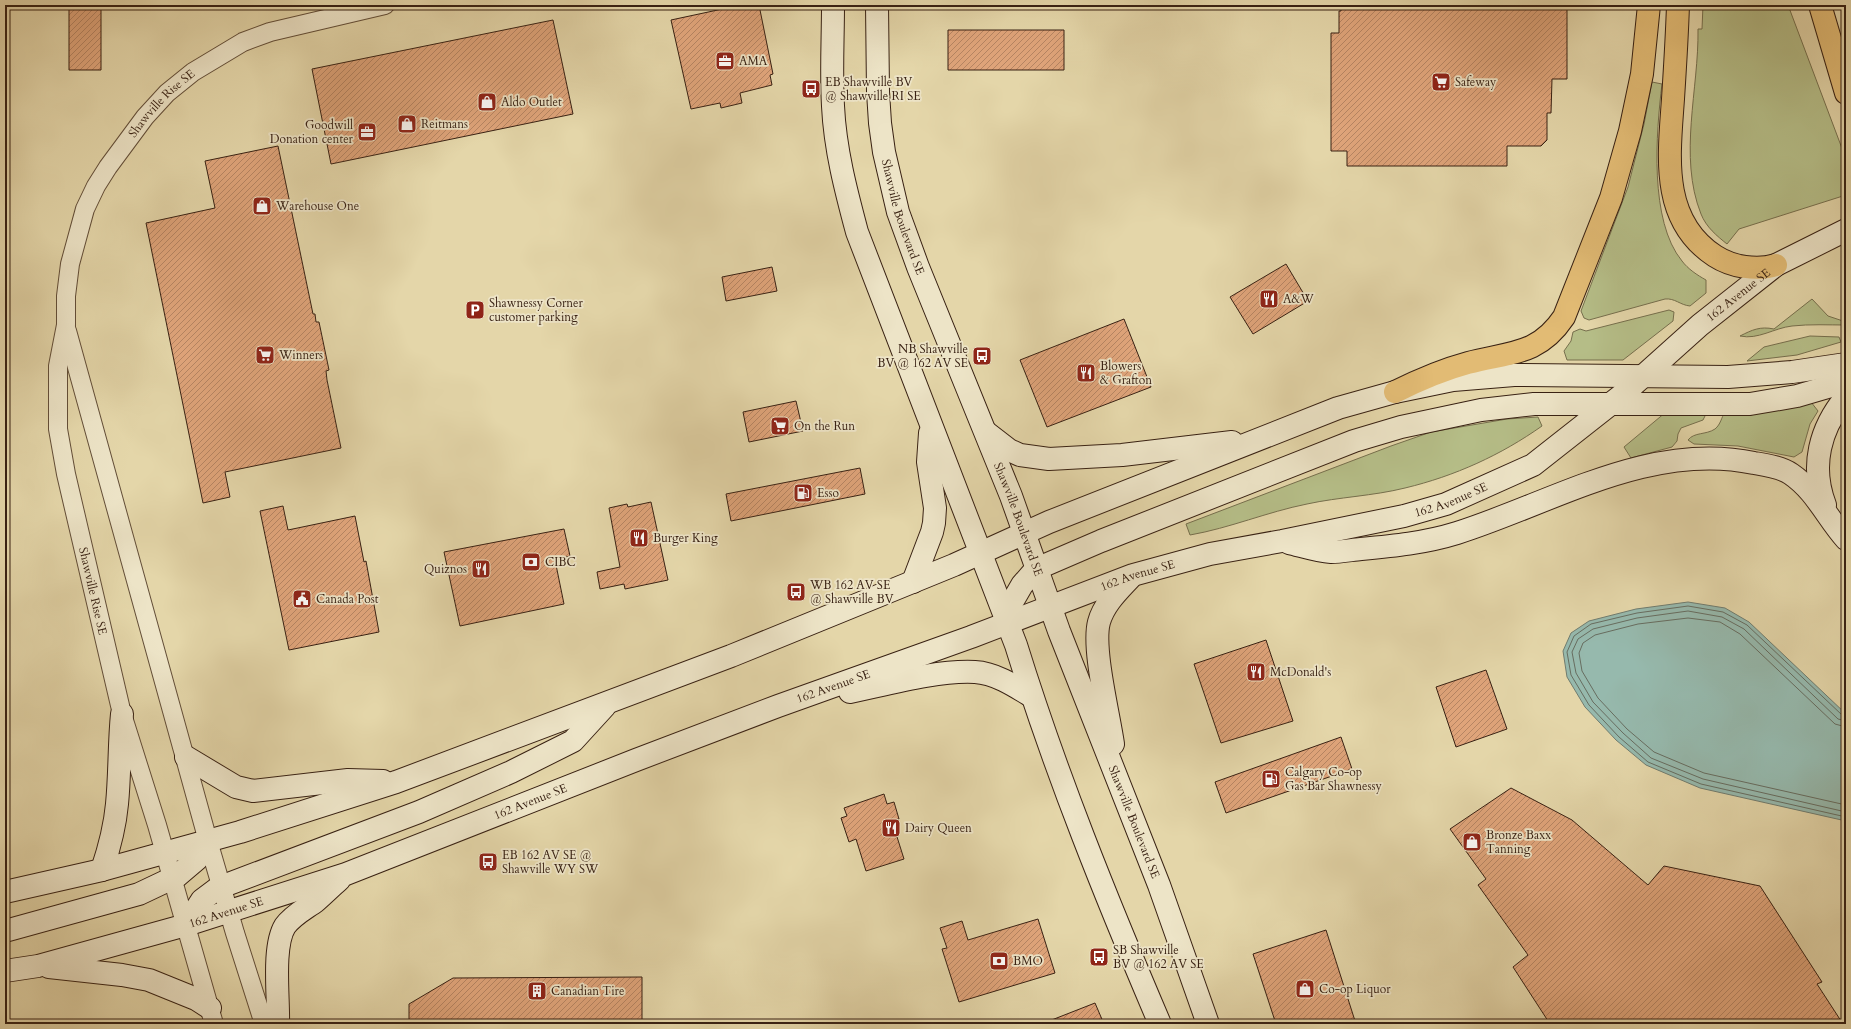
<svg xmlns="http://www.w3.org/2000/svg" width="1851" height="1029" viewBox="0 0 1851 1029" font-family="Cardo,serif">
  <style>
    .green { fill: #b5bd87; stroke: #766f4d }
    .water { fill: #96b9ad; stroke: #707c6f }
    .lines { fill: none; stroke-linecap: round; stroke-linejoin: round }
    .shore { stroke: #676d60; stroke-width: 1 }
    .building { fill: url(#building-hatch); stroke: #382113 }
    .street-casing { stroke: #634e38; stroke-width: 20 }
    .secondary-casing { stroke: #382113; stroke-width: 24 }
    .highway-casing { stroke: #382113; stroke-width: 24 }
    .street { stroke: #ede4c7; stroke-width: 18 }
    .secondary { stroke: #ede4c7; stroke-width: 22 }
    .highway { stroke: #e2bb74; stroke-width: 22 }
    .labels { text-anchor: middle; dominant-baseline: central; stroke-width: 3.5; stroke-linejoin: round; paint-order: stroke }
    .poi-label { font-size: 12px; fill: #382113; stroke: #ede4c7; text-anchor: start }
    .street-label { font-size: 12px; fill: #382113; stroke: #ede4c7 }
  </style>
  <defs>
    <pattern id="building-hatch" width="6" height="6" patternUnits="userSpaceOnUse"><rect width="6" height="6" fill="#dfa47a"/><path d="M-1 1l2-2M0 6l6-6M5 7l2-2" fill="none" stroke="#b68563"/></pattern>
  </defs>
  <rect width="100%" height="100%" fill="#e4d6a9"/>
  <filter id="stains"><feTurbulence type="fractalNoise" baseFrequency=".005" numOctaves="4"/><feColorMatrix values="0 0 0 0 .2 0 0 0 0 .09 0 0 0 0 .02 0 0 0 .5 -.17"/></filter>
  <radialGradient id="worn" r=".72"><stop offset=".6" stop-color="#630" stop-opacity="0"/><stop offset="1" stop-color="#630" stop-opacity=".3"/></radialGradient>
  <path class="green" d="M1703 5H1788L1846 159V195L1739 229 1727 244C1717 236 1706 227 1701 214 1678 156 1699 89 1698 29H1702Z
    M1652 82 1662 84C1656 133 1649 221 1682 261 1688 269 1697 275 1706 280V293L1690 306C1680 305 1675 298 1665 299L1589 320 1584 318 1581 311 1628 187 1644 124Z
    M1812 299 1828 316 1846 322V325C1828 325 1810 324 1792 326 1774 328 1758 340 1740 336 1752 330 1760 326 1774 329Z
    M1669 310 1674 312 1673 321 1623 360H1567L1564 351 1571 341 1573 332 1580 329 1586 331Z
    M1810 336 1839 337 1841 342 1797 355 1747 361 1764 347Z
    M1811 402 1818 411 1810 424 1802 452 1794 457 1738 446 1694 444 1688 440C1694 432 1706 435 1715 429 1721 424 1721 418 1725 412Z
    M1666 412H1707L1703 420 1681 428 1678 434 1677 441 1672 447 1631 458 1624 447Z
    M1538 417 1542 426C1501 455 1455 476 1405 488 1373 496 1339 497 1307 504 1267 512 1230 528 1190 535L1186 524 1391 446 1431 432 1507 419Z"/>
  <path class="water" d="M1688 602 1725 608 1749 622 1846 714V821L1700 788 1646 765 1616 740 1585 707 1567 677 1563 651 1571 633 1589 621 1636 609Z"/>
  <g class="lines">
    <path class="shore" d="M1846 716 1842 715 1747 625 1723 612 1688 606 1637 613 1591 624 1574 636 1567 652 1571 675 1589 705 1619 737 1648 762 1701 784 1846 817
      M1846 721 1838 719 1744 629 1722 617 1688 611 1637 618 1593 629 1578 639 1572 652 1576 673 1593 702 1623 733 1651 758 1703 779 1846 812
      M1846 727 1835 724 1740 634 1720 622 1688 618 1638 624 1595 635 1583 643 1579 653 1582 671 1598 698 1627 729 1654 752 1704 773 1846 805"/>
  </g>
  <path class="building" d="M69 5H101V70H69Z
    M741 5H759L773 74 770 75 772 85 740 93 742 103 721 108 720 103 691 109 671 20Z
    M1341 5H1541V8H1567V79H1552L1551 113H1547V140L1541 146H1507V166H1347V151H1331V33H1339V11H1341Z
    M553 20 573 114 331 164 312 69Z
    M948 30H1064V70H948Z
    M278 146 313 314H315L316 322H319L329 370 326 371 327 380 341 448 225 472 230 497 203 503 146 223 215 208 205 161Z
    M1286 264 1308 301 1253 334 1230 297Z
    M772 267 777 291 726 301 722 277Z
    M1124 319 1151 387 1047 427 1020 360Z
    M796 401 803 431 749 442 743 412Z
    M860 468 865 494 731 521 726 494Z
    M651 502 668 580 625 589 624 584 600 589 597 572 620 567 609 508 627 504 628 507Z
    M283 506 288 530 355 516 364 562 366 561 379 632 289 650 260 511Z
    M564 529 570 556 555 560 564 604 460 626 444 552Z
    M1266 640 1293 721 1221 743 1194 664Z
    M1486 670 1507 729 1456 747 1436 687Z
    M1341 737 1352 769 1226 813 1215 782Z
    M1511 788 1572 820 1648 885 1664 866 1760 886 1822 982 1817 984 1843 1024H1550L1513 967 1528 955 1478 885 1486 879 1450 829Z
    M884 794 887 804 894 802 899 819 892 821 904 859 866 871 856 839 849 842 841 818 847 816 844 808Z
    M1038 919 1055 973 959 1002 942 949 947 948 940 928 962 921 968 940Z
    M1326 930 1356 1024H1276L1253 954Z
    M642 977V1024H409V1004L453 978Z
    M1095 1003 1104 1024H1044V1023Z"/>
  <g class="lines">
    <defs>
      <g id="street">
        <path d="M67 331 208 841 235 933 264 1024"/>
        <path id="s1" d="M214 1024 157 825 122 714 66 474 58 429V366L66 325V296L70 264 85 209 96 186 108 167 145 117 167 93 193 72 243 42 270 32 385 5"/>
      </g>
      <g id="secondary">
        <path d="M833 5C833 39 831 72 833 106 835 149 846 191 857 232L1016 645C1056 774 1107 900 1160 1024"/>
        <path id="s2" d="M877 5 878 92 880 123 884 152 898 212 918 267 1011 496 1059 631 1159 885 1208 1024"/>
        <path d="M987 433 1009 450 1020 455 1049 459 1122 455 1232 442"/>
        <path d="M1825 505C1810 466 1820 428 1846 397"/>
        <path d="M1289 543C1302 546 1317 551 1331 552 1340 552 1351 550 1361 549 1393 546 1425 543 1457 533 1552 503 1650 441 1754 463 1766 465 1781 467 1791 474 1816 491 1827 518 1846 539"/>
        <path d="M913 582 932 532 934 523 935 508 928 462 930 433"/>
        <path d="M1006 623 1011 604 1022 585 1036 569 1101 541 1354 441 1401 427 1481 410 1534 404H1750L1797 396 1838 384 1846 379"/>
        <path d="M850 692C888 684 937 670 975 672 995 673 1015 686 1031 696"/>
        <path d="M1113 744C1109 715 1092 648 1099 622 1104 604 1118 591 1130 578"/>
        <path d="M186 757 236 787 253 791 348 780 383 781"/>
        <path d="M102 870C109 849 115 826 117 804 120 774 119 744 122 714"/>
        <path d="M5 892 102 870 240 832 396 782 731 656 954 565 1049 522 1338 408 1395 392 1453 380 1514 375 1728 377 1792 372 1846 364"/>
        <path d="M186 925 202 900 218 888 419 812 511 772 573 741 605 706"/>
        <path d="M5 931 139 894 177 876 197 859 208 841"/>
        <path d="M49 967 122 975 149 980 196 999 210 1008"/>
        <path id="s3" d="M5 971 38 966 186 925 346 874 636 760 778 706 971 637 1133 575 1210 554 1282 541 1404 516 1446 504 1533 465 1622 395 1700 325 1776 265 1846 230"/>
        <path d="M278 1024C279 999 272 947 285 926 293 915 305 909 316 901 324 894 331 887 339 880"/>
      </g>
      <path id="highway" d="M1678 5C1677 36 1675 68 1673 99 1669 156 1660 220 1715 256 1732 267 1757 271 1776 265
        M1820 5 1846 93
        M1395 392C1419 380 1442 370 1468 363 1509 352 1538 356 1564 317L1611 198 1630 131 1642 74 1649 5"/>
    </defs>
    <use href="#street" class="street-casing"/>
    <use href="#secondary" class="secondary-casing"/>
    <use href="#highway" class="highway-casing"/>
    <use href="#street" class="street"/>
    <use href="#secondary" class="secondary"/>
    <use href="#highway" class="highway"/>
  </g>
  <defs>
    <symbol id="office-square" viewBox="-11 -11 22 22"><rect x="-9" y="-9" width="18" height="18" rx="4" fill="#8f2418" stroke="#ede4c7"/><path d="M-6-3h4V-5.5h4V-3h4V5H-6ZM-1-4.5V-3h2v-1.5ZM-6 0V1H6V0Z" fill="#fff"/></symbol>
    <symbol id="supermarket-square" viewBox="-11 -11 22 22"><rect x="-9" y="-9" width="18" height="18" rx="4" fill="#8f2418" stroke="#ede4c7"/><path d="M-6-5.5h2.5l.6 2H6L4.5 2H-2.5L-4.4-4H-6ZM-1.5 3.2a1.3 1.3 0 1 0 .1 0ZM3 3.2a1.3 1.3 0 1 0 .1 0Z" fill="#fff"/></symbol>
    <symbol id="bus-square" viewBox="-11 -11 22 22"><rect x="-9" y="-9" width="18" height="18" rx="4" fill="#8f2418" stroke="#ede4c7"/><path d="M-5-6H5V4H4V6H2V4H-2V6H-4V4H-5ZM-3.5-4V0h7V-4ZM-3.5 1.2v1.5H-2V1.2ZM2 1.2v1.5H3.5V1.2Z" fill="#fff"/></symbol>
    <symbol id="shop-square" viewBox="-11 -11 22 22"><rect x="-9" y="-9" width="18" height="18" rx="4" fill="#8f2418" stroke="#ede4c7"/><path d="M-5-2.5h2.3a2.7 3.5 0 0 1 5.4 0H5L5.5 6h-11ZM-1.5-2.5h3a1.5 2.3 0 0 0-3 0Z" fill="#fff"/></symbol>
    <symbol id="restaurant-square" viewBox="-11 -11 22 22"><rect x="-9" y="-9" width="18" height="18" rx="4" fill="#8f2418" stroke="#ede4c7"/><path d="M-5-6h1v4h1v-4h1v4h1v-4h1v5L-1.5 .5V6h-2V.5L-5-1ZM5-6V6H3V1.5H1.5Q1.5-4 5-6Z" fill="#fff"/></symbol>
    <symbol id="parking-square" viewBox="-11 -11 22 22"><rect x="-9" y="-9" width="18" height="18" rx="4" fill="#8f2418" stroke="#ede4c7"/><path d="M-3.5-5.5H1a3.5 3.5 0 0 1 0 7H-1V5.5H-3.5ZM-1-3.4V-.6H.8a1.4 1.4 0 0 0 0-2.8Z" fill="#fff"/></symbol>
    <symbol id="fuel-square" viewBox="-11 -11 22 22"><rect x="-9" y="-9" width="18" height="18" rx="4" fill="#8f2418" stroke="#ede4c7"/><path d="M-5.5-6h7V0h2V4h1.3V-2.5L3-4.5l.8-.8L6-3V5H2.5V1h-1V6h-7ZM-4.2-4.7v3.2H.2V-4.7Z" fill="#fff"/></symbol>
    <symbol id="bank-square" viewBox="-11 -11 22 22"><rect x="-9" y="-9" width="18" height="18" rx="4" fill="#8f2418" stroke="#ede4c7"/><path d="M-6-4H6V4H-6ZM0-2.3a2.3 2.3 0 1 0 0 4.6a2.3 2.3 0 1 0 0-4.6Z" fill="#fff"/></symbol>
    <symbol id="civic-square" viewBox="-11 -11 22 22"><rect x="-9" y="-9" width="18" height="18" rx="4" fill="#8f2418" stroke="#ede4c7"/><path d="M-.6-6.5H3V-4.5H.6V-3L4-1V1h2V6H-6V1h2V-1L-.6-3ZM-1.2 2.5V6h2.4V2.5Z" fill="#fff"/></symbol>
    <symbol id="building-square" viewBox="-11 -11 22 22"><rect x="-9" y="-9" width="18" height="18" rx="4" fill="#8f2418" stroke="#ede4c7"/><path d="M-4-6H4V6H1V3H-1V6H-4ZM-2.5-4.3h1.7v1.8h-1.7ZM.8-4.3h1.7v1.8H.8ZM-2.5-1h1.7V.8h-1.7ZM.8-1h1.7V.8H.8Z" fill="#fff"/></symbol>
  </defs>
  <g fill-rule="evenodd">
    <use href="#office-square" x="714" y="50" width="22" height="22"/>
    <use href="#supermarket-square" x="1430" y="71" width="22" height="22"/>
    <use href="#bus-square" x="800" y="78" width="22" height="22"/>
    <use href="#shop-square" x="476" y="91" width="22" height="22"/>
    <use href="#shop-square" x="396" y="113" width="22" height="22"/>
    <use href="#office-square" x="356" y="121" width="22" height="22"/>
    <use href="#shop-square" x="251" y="195" width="22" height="22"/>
    <use href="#restaurant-square" x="1258" y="288" width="22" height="22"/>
    <use href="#parking-square" x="464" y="299" width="22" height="22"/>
    <use href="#supermarket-square" x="254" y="344" width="22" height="22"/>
    <use href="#bus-square" x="971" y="345" width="22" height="22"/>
    <use href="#restaurant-square" x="1075" y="362" width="22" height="22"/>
    <use href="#supermarket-square" x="769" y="415" width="22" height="22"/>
    <use href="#fuel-square" x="792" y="482" width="22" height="22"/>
    <use href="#restaurant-square" x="628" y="527" width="22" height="22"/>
    <use href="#bank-square" x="520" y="551" width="22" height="22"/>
    <use href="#restaurant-square" x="470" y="558" width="22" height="22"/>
    <use href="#bus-square" x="785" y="581" width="22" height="22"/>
    <use href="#civic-square" x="291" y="588" width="22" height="22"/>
    <use href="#restaurant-square" x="1245" y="661" width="22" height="22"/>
    <use href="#fuel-square" x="1260" y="768" width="22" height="22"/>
    <use href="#restaurant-square" x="880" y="817" width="22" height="22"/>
    <use href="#shop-square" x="1461" y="831" width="22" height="22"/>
    <use href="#bus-square" x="477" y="851" width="22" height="22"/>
    <use href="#bus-square" x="1088" y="946" width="22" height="22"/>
    <use href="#bank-square" x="988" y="950" width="22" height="22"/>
    <use href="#shop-square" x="1294" y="978" width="22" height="22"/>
    <use href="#building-square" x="526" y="980" width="22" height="22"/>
  </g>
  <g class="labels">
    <g class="poi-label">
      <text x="739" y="61">AMA</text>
      <text x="825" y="82">EB Shawville BV<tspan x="825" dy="14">@ Shawville RI SE</tspan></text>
      <text x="1455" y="82">Safeway</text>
      <text x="501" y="102">Aldo Outlet</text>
      <text x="421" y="124">Reitmans</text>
      <text x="353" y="125" text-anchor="end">Goodwill<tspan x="353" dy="14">Donation center</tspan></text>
      <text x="276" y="206">Warehouse One</text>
      <text x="1283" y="299">A&amp;W</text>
      <text x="489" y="303">Shawnessy Corner<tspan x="489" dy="14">customer parking</tspan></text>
      <text x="968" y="349" text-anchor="end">NB Shawville<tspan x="968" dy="14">BV @ 162 AV SE</tspan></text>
      <text x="279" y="355">Winners</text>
      <text x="1100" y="366">Blowers<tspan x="1100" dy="14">&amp; Grafton</tspan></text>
      <text x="794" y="426">On the Run</text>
      <text x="817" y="493">Esso</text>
      <text x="653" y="538">Burger King</text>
      <text x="545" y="562">CIBC</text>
      <text x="467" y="569" text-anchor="end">Quiznos</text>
      <text x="810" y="585">WB 162 AV SE<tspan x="810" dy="14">@ Shawville BV</tspan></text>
      <text x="316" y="599">Canada Post</text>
      <text x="1270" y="672">McDonald's</text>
      <text x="1285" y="772">Calgary Co-op<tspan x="1285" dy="14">Gas Bar Shawnessy</tspan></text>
      <text x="905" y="828">Dairy Queen</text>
      <text x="1486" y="835">Bronze Baxx<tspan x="1486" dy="14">Tanning</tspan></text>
      <text x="502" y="855">EB 162 AV SE @<tspan x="502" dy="14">Shawville WY SW</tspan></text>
      <text x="1113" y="950">SB Shawville<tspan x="1113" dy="14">BV @ 162 AV SE</tspan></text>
      <text x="1013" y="961">BMO</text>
      <text x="1319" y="989">Co-op Liquor</text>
      <text x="551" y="991">Canadian Tire</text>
    </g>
    <g class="street-label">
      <text stroke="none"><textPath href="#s1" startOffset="970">Shawville Rise SE</textPath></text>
      <text stroke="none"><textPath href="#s2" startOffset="215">Shawville Boulevard SE</textPath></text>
      <text stroke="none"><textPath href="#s3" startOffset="1880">162 Avenue SE</textPath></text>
      <text stroke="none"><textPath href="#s3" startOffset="1524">162 Avenue SE</textPath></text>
      <text stroke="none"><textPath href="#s2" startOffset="539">Shawville Boulevard SE</textPath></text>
      <text stroke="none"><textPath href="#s3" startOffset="1201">162 Avenue SE</textPath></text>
      <text transform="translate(93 591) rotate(77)">Shawville Rise SE</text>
      <text stroke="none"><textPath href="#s3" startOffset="877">162 Avenue SE</textPath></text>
      <text stroke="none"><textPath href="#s3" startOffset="553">162 Avenue SE</textPath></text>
      <text stroke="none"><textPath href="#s2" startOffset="863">Shawville Boulevard SE</textPath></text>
      <text stroke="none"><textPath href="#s3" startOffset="229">162 Avenue SE</textPath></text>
    </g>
  </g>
  <rect width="1851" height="1029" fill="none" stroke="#e4d6a9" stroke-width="20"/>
  <rect x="6" y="6" width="1839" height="1017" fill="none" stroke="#382113" stroke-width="2"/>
  <rect x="10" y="10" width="1831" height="1009" fill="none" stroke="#382113"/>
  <rect width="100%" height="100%" filter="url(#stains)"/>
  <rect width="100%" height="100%" fill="url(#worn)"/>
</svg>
